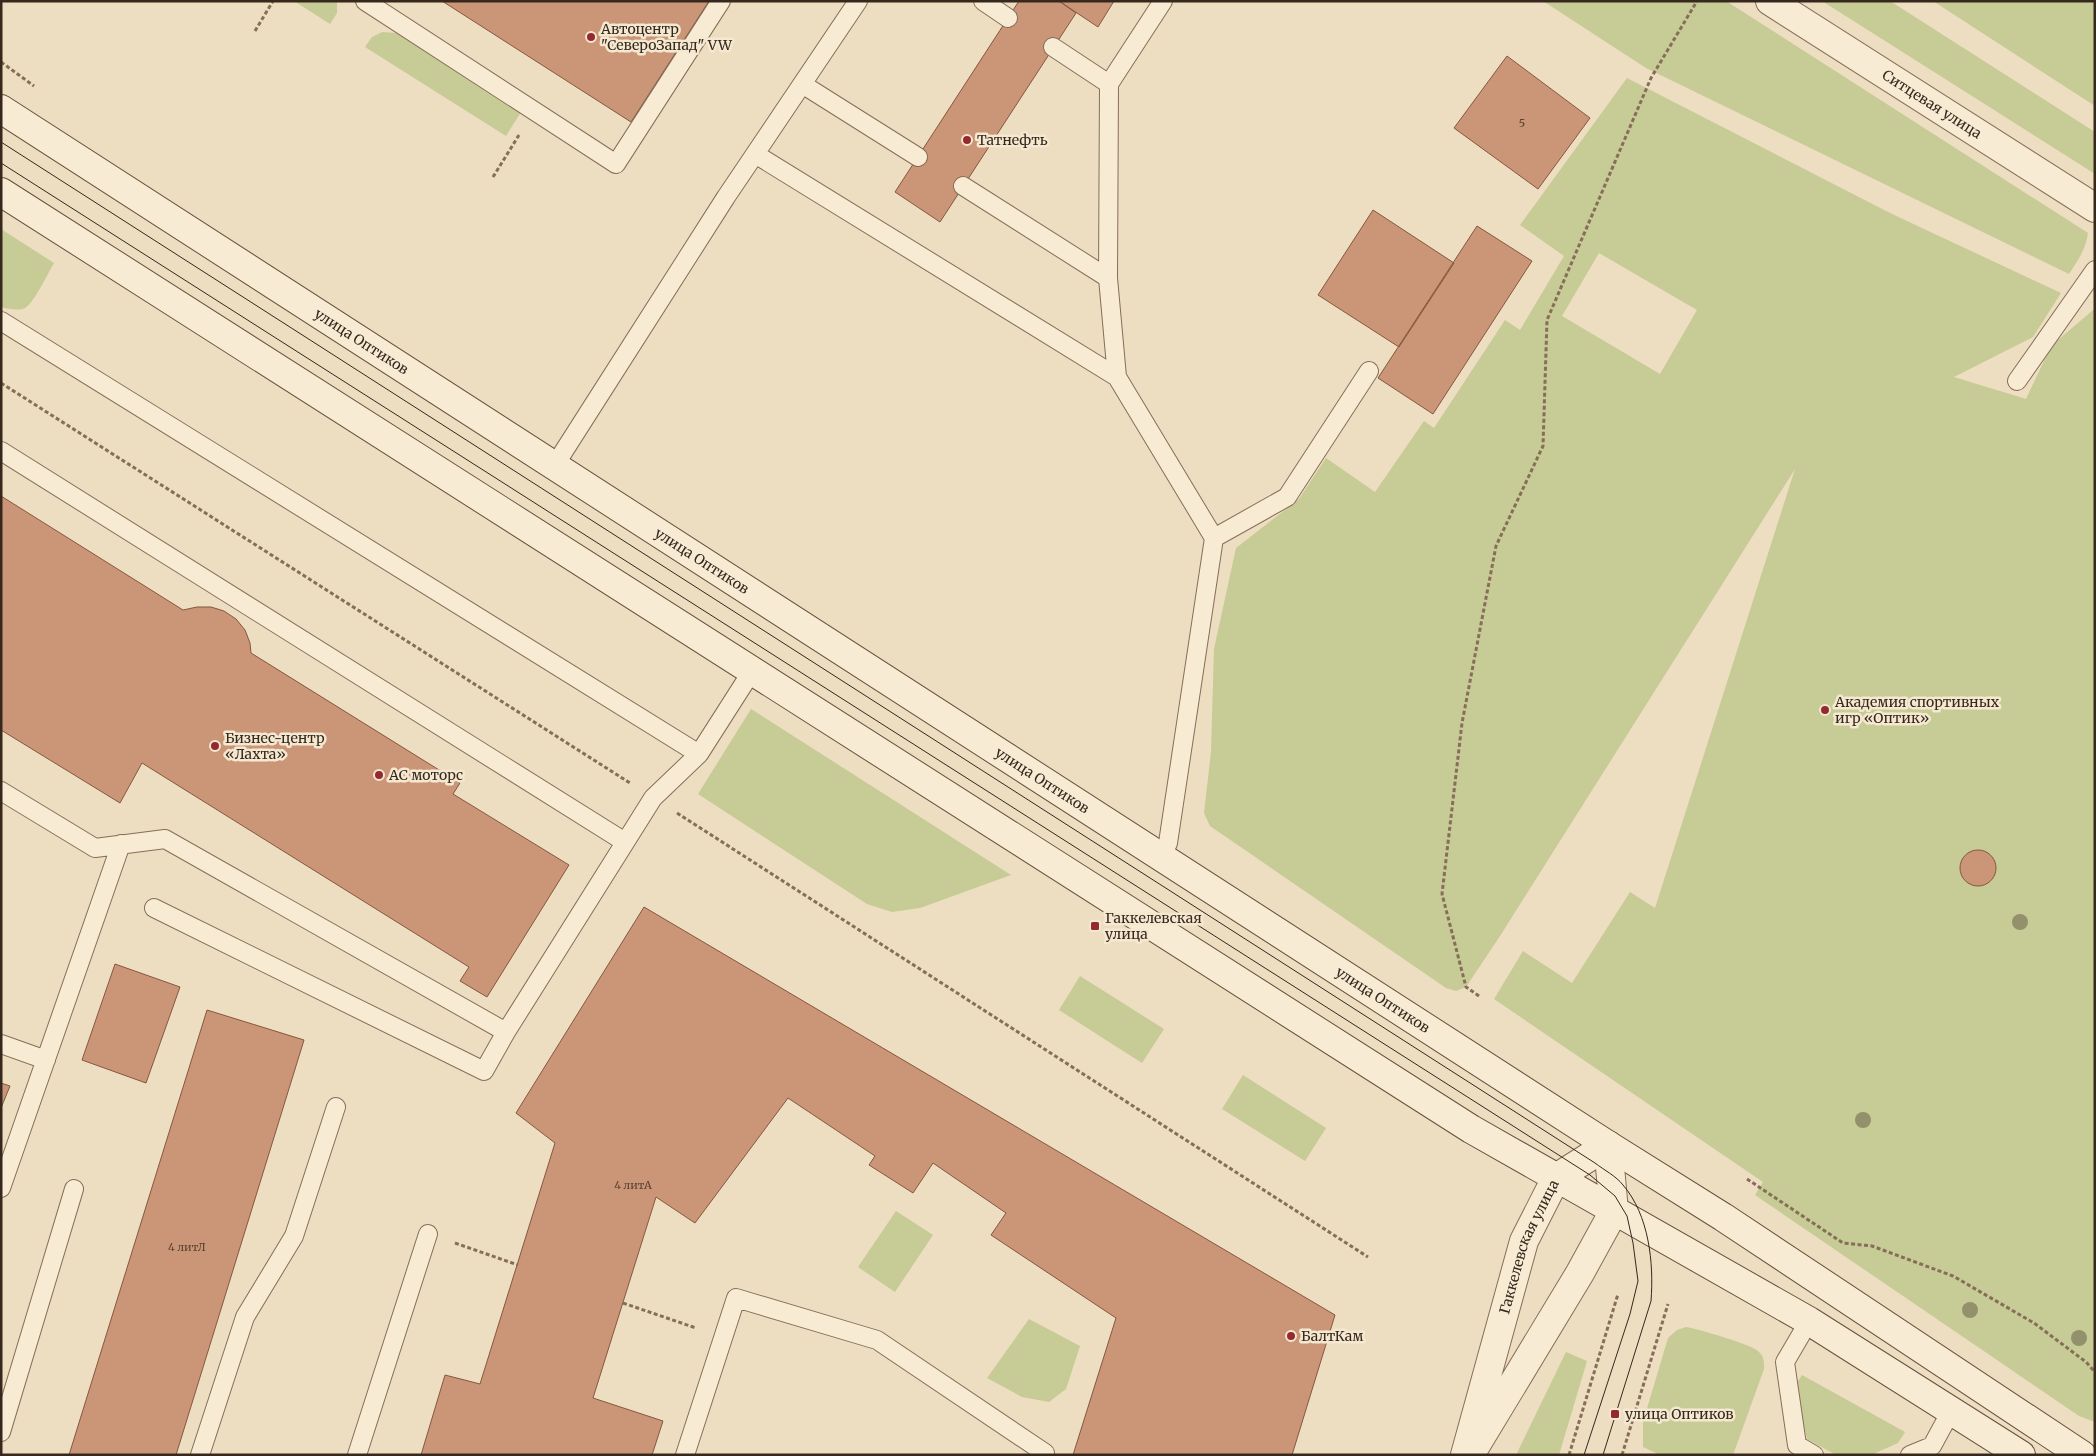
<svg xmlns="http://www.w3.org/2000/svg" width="2096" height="1456" viewBox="0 0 2096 1456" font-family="Merriweather,serif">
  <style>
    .green { fill: #c7cb95; fill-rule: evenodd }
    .building { fill: #cb9577; stroke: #85573f }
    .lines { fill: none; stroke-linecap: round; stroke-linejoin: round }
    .service-casing { stroke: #866e59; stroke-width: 20 }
    .minor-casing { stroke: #866e59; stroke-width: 30 }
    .tertiary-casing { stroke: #866e59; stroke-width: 30 }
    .secondary-casing { stroke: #68503c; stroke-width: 30 }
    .path { stroke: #866e59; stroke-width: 3; stroke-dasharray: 4 2.5; stroke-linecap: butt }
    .service { stroke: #f8ebd4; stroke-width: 18 }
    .minor { stroke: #f8ebd4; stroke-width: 28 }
    .tertiary { stroke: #f8ebd4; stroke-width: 28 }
    .secondary { stroke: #f8ebd4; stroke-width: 28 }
    .tram { stroke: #36281d; stroke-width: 1 }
    .tree { fill: #93916b }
    .poi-dot { fill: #942a30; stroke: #f5e8d0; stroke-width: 2 }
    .labels { text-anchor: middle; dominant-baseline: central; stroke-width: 5; stroke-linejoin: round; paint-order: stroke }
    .number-label { font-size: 11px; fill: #5b4334 }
    .poi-label { font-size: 14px; fill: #36281d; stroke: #f5e8d0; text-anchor: start }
    .street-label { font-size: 14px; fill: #36281d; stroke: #f5e8d0 }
  </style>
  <rect width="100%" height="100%" fill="#edddc1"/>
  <path class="green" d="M294 1H337V13L330 24Z
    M1543 1H1726L2088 233C2086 249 2078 260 2069 274L1646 68Z
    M1822 1H1890L2095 132V174Z
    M1933 1H2095V106Z
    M382 32 396 33 521 112 506 136 365 47 372 37Z
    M1627 78 1892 214 2061 293 2033 337 1954 377 2026 399 2051 346 2093 310 2095 311V1422L2079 1416 1755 1195 1763 1182 1494 999 1523 951 1572 983 1630 892 1655 908 1795 469 1500 936 1466 987 1456 991 1446 988 1210 826 1204 813 1211 752 1214 649 1236 548 1299 499 1326 458 1375 492 1424 421 1434 428 1505 320 1520 330 1564 256 1520 225ZM1599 253 1697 310 1660 374 1562 316Z
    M1 229 54 263C48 273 34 303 25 308 19 311 8 309 1 307Z
    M751 709 1011 875 920 908 892 912 867 904 698 794Z
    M1080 976 1164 1029 1142 1063 1059 1010Z
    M1243 1075 1326 1128 1305 1161 1222 1109Z
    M896 1211 933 1235 895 1292 858 1267Z
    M1029 1319 1080 1346 1066 1389 1049 1402 1022 1397 987 1378Z
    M1686 1327C1698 1329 1750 1344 1758 1351 1764 1356 1764 1361 1764 1369L1733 1455H1660L1643 1447V1422L1668 1338 1677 1330Z
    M1566 1352 1587 1361 1559 1455H1516Z
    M1802 1375 1905 1432 1898 1443 1871 1455H1836L1807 1439 1795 1386Z"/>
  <path class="building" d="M442 1H709L631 122Z
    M1019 1H1059L1076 13 940 222 895 192Z
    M1059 1H1114L1098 27Z
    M1507 56 1590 118 1538 189 1454 128Z
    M1373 210 1454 263 1399 347 1318 295Z
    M1477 226 1532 261 1433 414 1378 378Z
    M1 496 183 610 197 607H211L224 611 236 619 245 630 250 643 251 653 460 783 453 794 569 865 487 997 460 981 469 967 142 763 120 803 1 730Z
    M1960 868a18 18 0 1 1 36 0a18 18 0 1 1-36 0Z
    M644 907 1335 1315 1292 1455H1073L1116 1318 991 1235 1006 1213 933 1163 913 1193 869 1165 875 1156 788 1098 695 1223 656 1197 593 1398 663 1421 652 1455H421L445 1375 480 1384 555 1143 516 1113Z
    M115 964 180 987 146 1083 82 1060Z
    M207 1010 304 1040 176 1455H69Z
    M1 1083 10 1086 1 1108Z"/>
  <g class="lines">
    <defs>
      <path id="service" d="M365 1 616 164 721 1
        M983 1 1008 18
        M1053 47 1109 84 1108 278 1117 377 1214 538 1168 843 1162 856
        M802 84 918 157
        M1109 84 1163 1
        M755 154 1117 377
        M963 186 1108 278
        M1 321 699 754 752 671
        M2017 381 2095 270
        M1 451 625 842
        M555 465 726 197 858 1
        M1214 538 1287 497 1369 371
        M1 791 95 848 165 839 506 1032 653 798 699 754
        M154 908 484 1071 506 1032
        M1 1044 46 1060
        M1 1188 121 844
        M1809 1321 1785 1362 1797 1445 1814 1455
        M1 1432 74 1189
        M200 1455 245 1317 294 1236 336 1107
        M357 1455 428 1234
        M685 1455 736 1298 877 1340 1045 1453 1044 1455
        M1910 1455 1932 1446 1951 1411"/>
      <g id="minor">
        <path id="s1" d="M1770 1 2095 208"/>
      </g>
      <g id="tertiary">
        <path id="s2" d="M1465 1455 1524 1241 1556 1178 1608 1145 1614 1211 1580 1273 1470 1455"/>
      </g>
      <g id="secondary">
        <path id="s3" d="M1 109 1608 1145 1723 1217 2082 1455"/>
        <path d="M1 192 1471 1129 1809 1321 2021 1455"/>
      </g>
    </defs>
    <use href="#service" class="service-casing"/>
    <use href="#minor" class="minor-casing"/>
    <use href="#tertiary" class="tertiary-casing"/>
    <use href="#secondary" class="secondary-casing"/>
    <path class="path" d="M255 31 273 1
      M1 62 34 86
      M493 177 519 135
      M1 383 630 783
      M677 813 1368 1257
      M1479 996 1466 987 1442 894 1462 723 1496 546 1543 446 1547 320 1651 78 1697 1
      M1747 1179 1843 1243 1872 1246 1953 1276 2034 1323 2086 1362 2095 1372
      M455 1243 518 1265
      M623 1303 696 1328
      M1569 1455 1618 1294
      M1622 1455 1668 1304"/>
    <use href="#service" class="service"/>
    <use href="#minor" class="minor"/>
    <use href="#tertiary" class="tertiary"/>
    <use href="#secondary" class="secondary"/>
    <path class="tram" d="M1 142 1595 1163C1604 1170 1616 1176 1623 1185 1649 1215 1654 1263 1651 1301L1603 1455
      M1 163 1590 1175 1615 1196 1627 1216 1633 1243 1638 1281 1630 1314 1584 1455"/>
  </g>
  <g class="tree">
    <circle cx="2020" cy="922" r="8"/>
    <circle cx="1863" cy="1120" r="8"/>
    <circle cx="1970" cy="1310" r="8"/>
    <circle cx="2079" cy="1338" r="8"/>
  </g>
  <g class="poi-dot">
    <circle cx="591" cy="37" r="5"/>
    <circle cx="967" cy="140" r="5"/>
    <circle cx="1825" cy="710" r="5"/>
    <circle cx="215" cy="746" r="5"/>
    <circle cx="379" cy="775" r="5"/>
    <rect x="1090" y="921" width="10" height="10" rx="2.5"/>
    <circle cx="1291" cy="1336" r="5"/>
    <rect x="1610" y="1409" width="10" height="10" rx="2.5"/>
  </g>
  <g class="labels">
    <g class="number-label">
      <text x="1522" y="123">5</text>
      <text x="633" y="1185">4 литА</text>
      <text x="187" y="1247">4 литЛ</text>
    </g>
    <g class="poi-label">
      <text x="601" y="29">Автоцентр<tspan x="601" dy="16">"СевероЗапад" VW</tspan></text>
      <text x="977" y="140">Татнефть</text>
      <text x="1835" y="702">Академия спортивных<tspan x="1835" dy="16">игр «Оптик»</tspan></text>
      <text x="225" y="738">Бизнес-центр<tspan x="225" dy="16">«Лахта»</tspan></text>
      <text x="389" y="775">АС моторс</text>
      <text x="1105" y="918">Гаккелевская<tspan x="1105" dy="16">улица</tspan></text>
      <text x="1301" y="1336">БалтКам</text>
      <text x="1625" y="1414">улица Оптиков</text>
    </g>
    <g class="street-label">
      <text stroke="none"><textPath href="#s1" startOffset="192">Ситцевая улица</textPath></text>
      <text stroke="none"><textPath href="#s3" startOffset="429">улица Оптиков</textPath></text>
      <text stroke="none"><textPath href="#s3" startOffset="834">улица Оптиков</textPath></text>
      <text stroke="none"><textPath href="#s3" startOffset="1239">улица Оптиков</textPath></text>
      <text stroke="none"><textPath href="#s3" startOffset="1644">улица Оптиков</textPath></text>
      <text stroke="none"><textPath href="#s2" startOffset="218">Гаккелевская улица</textPath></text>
    </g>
  </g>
  <rect width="2096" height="1456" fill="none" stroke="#36281d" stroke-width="5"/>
</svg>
